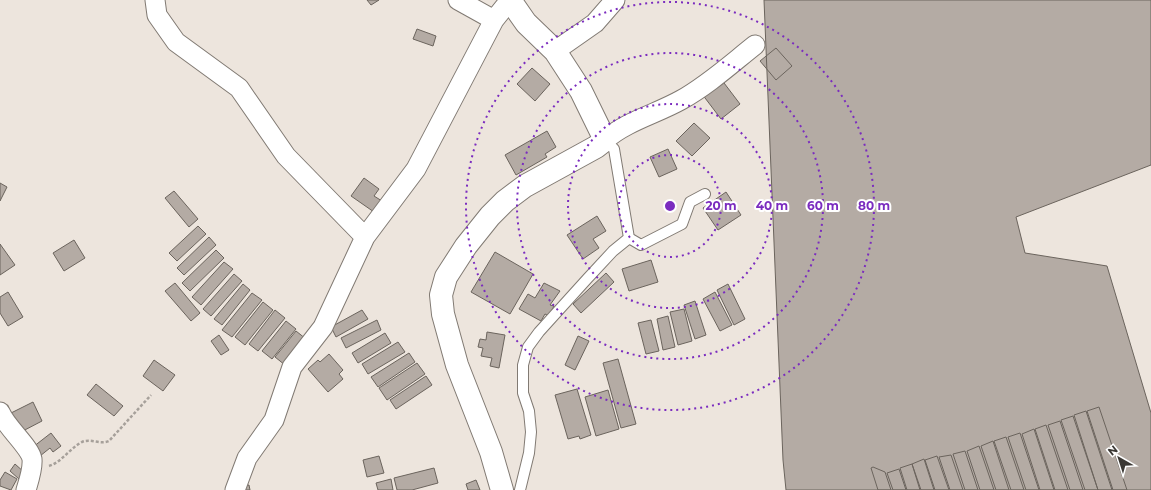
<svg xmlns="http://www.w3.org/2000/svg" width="1151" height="490" viewBox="0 0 1151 490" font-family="Montserrat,sans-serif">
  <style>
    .building { fill: #b4aba4; stroke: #6b645d }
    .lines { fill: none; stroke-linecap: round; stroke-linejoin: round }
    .service-casing { stroke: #817a73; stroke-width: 12 }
    .minor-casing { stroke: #817a73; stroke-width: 21 }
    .tertiary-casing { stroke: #817a73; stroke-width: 24 }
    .path { stroke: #a6a09a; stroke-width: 2.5; stroke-dasharray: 3 2; stroke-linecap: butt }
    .service { stroke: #fff; stroke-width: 10 }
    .minor { stroke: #fff; stroke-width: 19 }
    .tertiary { stroke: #fff; stroke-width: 22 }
    .ring { fill: none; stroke: #7b2cbf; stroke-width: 2; stroke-dasharray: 2 4 }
    .centre { fill: #7b2cbf; stroke: #fff; stroke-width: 2 }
    .ring-label { font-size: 12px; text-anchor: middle; font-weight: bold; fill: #7b2cbf; stroke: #fff; stroke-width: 4; stroke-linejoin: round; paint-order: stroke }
  </style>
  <rect width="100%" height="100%" fill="#ede5dd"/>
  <path class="building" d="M367 0H379L371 5Z
    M764 0H1151V165L1016 217 1025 253 1107 266 1151 413V490H786L783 460Z
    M417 29 436 36 433 46 413 39Z
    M776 48 792 66 776 80 760 61Z
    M532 68 550 84 535 101 517 84Z
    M721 79 740 104 721 119 702 94Z
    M694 123 710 138 692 156 676 141Z
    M547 131 556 147 545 154 547 157 516 175 505 155Z
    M668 149 677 169 659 177 650 157Z
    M364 178 379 189 374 196 382 201 374 212 351 196Z
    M0 183 7 187 0 201Z
    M174 191 198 219 189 227 165 198Z
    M726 192 741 215 718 230 703 208Z
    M597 216 606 231 593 239 599 248 583 259 567 235Z
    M198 226 206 234 177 261 169 253Z
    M209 237 216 245 184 275 177 268Z
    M74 240 85 258 64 271 53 253Z
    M0 244 15 265 0 275Z
    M216 250 224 258 190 291 182 283Z
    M495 252 533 274 510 314 471 292Z
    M651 260 658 282 629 291 622 269Z
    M224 262 233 269 201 305 192 297Z
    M606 273 614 282 581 313 573 304Z
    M234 274 242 281 211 316 203 309Z
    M175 283 200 313 191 321 165 291Z
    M544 283 560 291 550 305 554 306 549 316 545 314 541 321 519 309 528 294 535 298Z
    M243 284 250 290 222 325 214 319Z
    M728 284 745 319 734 325 717 290Z
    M8 292 23 317 8 326 0 313V297Z
    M715 292 732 325 720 331 703 299Z
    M252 293 262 300 232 337 222 330Z
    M695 301 706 335 695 339 684 305Z
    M263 302 273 310 245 345 235 337Z
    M684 309 692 341 678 345 670 312Z
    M275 310 285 318 258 351 249 344Z
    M362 310 368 319 336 337 331 327Z
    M668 316 675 347 663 350 657 319Z
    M377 320 381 330 346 348 341 338Z
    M651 320 659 351 646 354 638 323Z
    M286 321 296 329 272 359 262 351Z
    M296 331 306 339 285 365 275 357Z
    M487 332 505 335 499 368 490 366 492 358 481 356 483 348 478 347 480 339 486 340Z
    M385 333 391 343 358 363 352 353Z
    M219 335 229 350 221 355 211 341Z
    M578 336 589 341 575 370 565 365Z
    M398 342 405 352 368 374 362 364Z
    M409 353 415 362 378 387 371 377Z
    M329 354 343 370 339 374 343 379 328 392 308 369 318 360 320 362Z
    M618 359 636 424 621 428 603 363Z
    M154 360 175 375 163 391 143 376Z
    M417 363 425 374 387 400 379 388Z
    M426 376 432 385 396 409 390 400Z
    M96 384 123 406 114 416 87 395Z
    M577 389 591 435 580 439 579 436 568 439 555 395Z
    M608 390 619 429 596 436 585 397Z
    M33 402 42 421 19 433 9 414Z
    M1099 407 1127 490H1113L1087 411Z
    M1086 411 1112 490H1098L1074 415Z
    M1073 416 1098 490H1085L1061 420Z
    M1060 421 1083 490H1070L1048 425Z
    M1046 425 1068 490H1055L1035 429Z
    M1034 429 1054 490H1040L1022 434Z
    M51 433 61 446 53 452 50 448 40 456 33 447Z
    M1020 433 1039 490H1026L1008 437Z
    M1006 437 1024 490H1011L994 441Z
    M993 441 1009 490H996L981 446Z
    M979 446 994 490H980L967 451Z
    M965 451 978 490H965L953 454Z
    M951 455 963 490H950L939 457Z
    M379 456 384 473 367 477 363 460Z
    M937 456 949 490H935L925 460Z
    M924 459 934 490H921L912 464Z
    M15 464 25 473 19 479 10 471Z
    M912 464 920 490H907L900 468Z
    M873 467 885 472 891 490H878L871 468Z
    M434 468 438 483 412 490H397L394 478Z
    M899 469 906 490H893L887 473Z
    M5 472 17 479 11 490 0 486V480Z
    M391 479 393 490H378L376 483Z
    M476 480 480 490H468L466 484Z
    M249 485 250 490H240V486Z"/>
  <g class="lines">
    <defs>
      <path id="service" d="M605 140 614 149 629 238 641 245 682 224 690 202 705 194
        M520 490 529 453 531 432 529 411 523 393V365L528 347 539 332 587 279 613 251 629 238"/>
      <path id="minor" d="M155 0 157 15 176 42 239 88 286 156 365 237
        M458 0 494 20
        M555 51 595 23 615 0
        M605 140C627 121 656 114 681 100 708 85 731 64 755 45
        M0 412C6 427 30 447 32 459 33 469 29 480 26 490
        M235 490 247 458 274 420 292 367 323 327 365 237 416 169 494 20 510 0"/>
      <path id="tertiary" d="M502 490 491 452 457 365 443 314 441 295 446 277 466 246 490 216 505 201 525 186 596 147 605 140 581 91 555 51 526 23 510 0"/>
    </defs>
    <use href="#service" class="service-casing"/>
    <use href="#minor" class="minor-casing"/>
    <use href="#tertiary" class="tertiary-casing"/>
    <path class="path" d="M49 466C62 462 70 448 82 442 91 438 100 445 109 441L151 395"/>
    <use href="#service" class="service"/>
    <use href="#minor" class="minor"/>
    <use href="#tertiary" class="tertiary"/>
  </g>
  <g class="ring">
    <circle cx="670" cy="206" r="51"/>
    <circle cx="670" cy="206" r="102"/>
    <circle cx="670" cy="206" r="153"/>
    <circle cx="670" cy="206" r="204"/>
  </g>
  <circle cx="670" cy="206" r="6" class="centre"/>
  <g class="ring-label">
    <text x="721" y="210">20 m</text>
    <text x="772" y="210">40 m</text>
    <text x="823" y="210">60 m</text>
    <text x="874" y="210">80 m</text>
  </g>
  <g transform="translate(1119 458) rotate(321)" stroke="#ffffff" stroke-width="3" paint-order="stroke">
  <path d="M0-3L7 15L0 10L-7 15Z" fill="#3b3834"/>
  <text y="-6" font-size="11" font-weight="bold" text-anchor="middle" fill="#3b3834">N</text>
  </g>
</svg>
